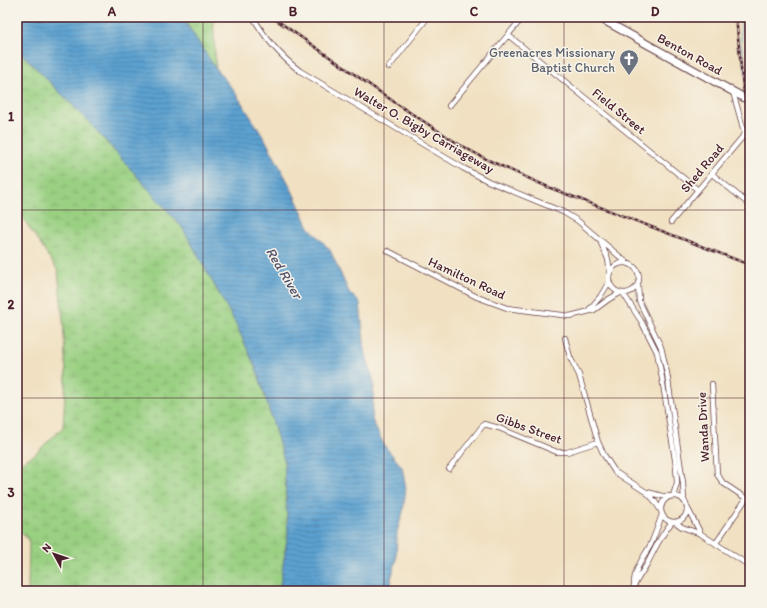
<svg xmlns="http://www.w3.org/2000/svg" width="767" height="608" viewBox="0 0 767 608" font-family="Itim,sans-serif">
  <style>
    .wetland { fill: url(#wetland-marsh); stroke: #727856 }
    .water { fill: url(#water-rules); stroke: #52607e }
    .lines { fill: none; stroke-linecap: round; stroke-linejoin: round }
    .stream { stroke: #5ba1d0; stroke-width: 1 }
    .street-casing { stroke: #633c42; stroke-width: 6 }
    .primary-casing { stroke: #633c42; stroke-width: 9 }
    .street { stroke: #fff; stroke-width: 4.5 }
    .primary { stroke: #fff; stroke-width: 7 }
    .rail-casing { stroke: #4a1f2b; stroke-width: 2.5 }
    .rail { stroke: #f7f3e8; stroke-width: 1; stroke-dasharray: 3; stroke-linecap: butt }
    .grid { fill: none; stroke: #4a1f2b; stroke-width: 1; stroke-opacity: 0.55 }
    .labels { text-anchor: middle; dominant-baseline: central; stroke-width: 3; stroke-linejoin: round; paint-order: stroke }
    .worship-label { font-size: 13px; fill: #5b616d; stroke: #f7f3e8; text-anchor: end }
    .street-label { font-size: 13px; fill: #4a1f2b; stroke: #f7f3e8 }
    .water-label { font-size: 14px; font-style: italic; fill: #51536d; stroke: #f7f3e8 }
    .neatline { fill: none; stroke: #4a1f2b; stroke-width: 1.5 }
    .grid-label { font-size: 13px; text-anchor: middle; font-weight: bold; fill: #4a1f2b }
  </style>
  <defs>
    <pattern id="wetland-marsh" width="20" height="14" patternUnits="userSpaceOnUse"><rect width="20" height="14" fill="#9ad082"/><path d="M1 5h8M5 5V1M11 12h8M15 12V8" fill="none" stroke="#86b270"/></pattern>
    <pattern id="water-rules" width="6" height="5" patternUnits="userSpaceOnUse"><rect width="6" height="5" fill="#5ba1d0"/><path d="M0 2.5h6" fill="none" stroke="#4d83a9"/></pattern>
  </defs>
  <rect width="100%" height="100%" fill="#f7f3e8"/>
  <filter id="ink" filterUnits="userSpaceOnUse"><feTurbulence type="fractalNoise" baseFrequency=".025" numOctaves="2"/><feDisplacementMap in="SourceGraphic" scale="8" xChannelSelector="R" yChannelSelector="G"/><feConvolveMatrix kernelMatrix="1 2 1 2 8 2 1 2 1" color-interpolation-filters="sRGB"/></filter>
  <filter id="wash" filterUnits="userSpaceOnUse"><feTurbulence type="fractalNoise" baseFrequency=".012" numOctaves="4" result="noise"/><feDisplacementMap in="SourceGraphic" scale="16" xChannelSelector="R" yChannelSelector="G"/><feGaussianBlur stdDeviation="0.9" result="paint"/><feColorMatrix in="noise" values="0 0 0 0 0 0 0 0 0 0 0 0 0 0 0 0 0 1.4 0 .05"/><feComposite in="paint" operator="in"/></filter>
  <g filter="url(#wash)">
    <rect width="100%" height="100%" fill="#f1e1c2"/>
    <path class="wetland" d="M182 17H213L216 70 184 19Z
      M17 49 88 121 182 227 235 322 258 373 284 460 288 533 279 591H28L29 540 17 529V465L35 454 63 427 66 376 63 319 58 271 17 209Z"/>
    <path class="water" d="M17 17H182L216 69 233 89 266 141 289 184 309 227 330 250 349 292 360 303 365 351 374 383 372 420 384 445 402 467 406 488 403 512 397 532 396 561 391 579 392 591H279L288 533 284 460 258 373 235 322 182 227 88 121 17 49Z"/>
    <g class="lines">
      <path class="stream" d="M741 17V43L749 91"/>
    </g>
  </g>
  <g filter="url(#ink)">
    <g class="lines">
      <defs>
        <path id="street" d="M253 17C265 38 280 56 300 71L463 168 488 181 563 212 578 221 626 262
          M508 35 698 190
          M389 67 428 17
          M733 92 743 128 750 137
          M449 106 523 17
          M712 174 750 205
          M671 222 750 128
          M601 243 608 259 610 272
          M388 251 477 297 507 308 570 316 594 310 609 299 620 293
          M609 278a15 15 0 1 1 30 0a15 15 0 1 1-30 0Z
          M638 285 639 301 661 347 667 373 683 483 684 501
          M623 293 641 321 657 352 662 378 676 466 677 483 673 496
          M588 311 600 297 609 282
          M565 338 570 357 579 375 598 442 604 455 615 472 646 492 654 500 661 511
          M712 384 717 474 723 483 750 501
          M449 469 484 424 499 428 557 452H567L598 442
          M647 492 662 496H669
          M661 509a13 13 0 1 1 26 0a13 13 0 1 1-26 0Z
          M687 507 701 534
          M675 522 682 527 701 534 750 566
          M716 543 750 493
          M634 584C634 569 644 557 651 544 655 534 659 524 662 514
          M632 591C635 581 642 573 647 564 656 547 660 536 672 522"/>
        <path id="primary" d="M598 17 750 101"/>
      </defs>
      <use href="#street" class="street-casing"/>
      <use href="#primary" class="primary-casing"/>
      <use href="#street" class="street"/>
      <use href="#primary" class="primary"/>
      <defs>
        <path id="rail" d="M272 17 400 106 460 145 488 160 548 187 750 265
          M736 17 743 88 750 118"/>
      </defs>
      <use href="#rail" class="rail-casing"/>
      <use href="#rail" class="rail"/>
    </g>
  </g>
  <path class="grid" d="M203 17V591M384 17V591M564 17V591M17 210H750M17 398H750"/>
  <defs>
    <symbol id="church-pin" viewBox="-11 -11 22 30"><path d="M0 17L-7.5 6A9.5 9.5 0 1 1 7.5 6Z" fill="#6b7280" stroke="#f7f3e8"/><path d="M-1.2-6h2.4v3.5h3.3v2.4h-3.3V6h-2.4V-.1h-3.3v-2.4h3.3Z" fill="#fff"/></symbol>
  </defs>
  <g fill-rule="evenodd">
    <use href="#church-pin" x="618" y="48" width="22" height="30"/>
  </g>
  <g class="labels">
    <g class="worship-label">
      <text x="615" y="52">Greenacres Missionary<tspan x="615" dy="15">Baptist Church</tspan></text>
    </g>
    <g class="street-label">
      <text transform="translate(690 54) rotate(29)">Benton Road</text>
      <text transform="translate(619 111) rotate(39)">Field Street</text>
      <text transform="translate(424 130) rotate(30)">Walter O. Bigby Carriageway</text>
      <text transform="translate(702 168) rotate(-50)">Shed Road</text>
      <text transform="translate(467 278) rotate(25)">Hamilton Road</text>
      <text transform="translate(703 427) rotate(-93)">Wanda Drive</text>
      <text transform="translate(529 428) rotate(20)">Gibbs Street</text>
    </g>
    <g class="water-label">
      <text transform="translate(284 273) rotate(59)">Red River</text>
    </g>
  </g>
  <rect width="767" height="608" fill="none" stroke="#f7f3e8" stroke-width="44"/>
  <g transform="translate(54 554) rotate(310)" stroke="#f7f3e8" stroke-width="3" paint-order="stroke">
  <path d="M0-3L7 15L0 10L-7 15Z" fill="#4a1f2b"/>
  <text y="-6" font-size="11" font-weight="bold" text-anchor="middle" fill="#4a1f2b">N</text>
  </g>
  <rect x="22" y="22" width="723" height="564" class="neatline"/>
  <g class="grid-label">
    <text x="112" y="16">A</text>
    <text x="293" y="16">B</text>
    <text x="474" y="16">C</text>
    <text x="655" y="16">D</text>
    <text x="11" y="121">1</text>
    <text x="11" y="309">2</text>
    <text x="11" y="497">3</text>
  </g>
</svg>
